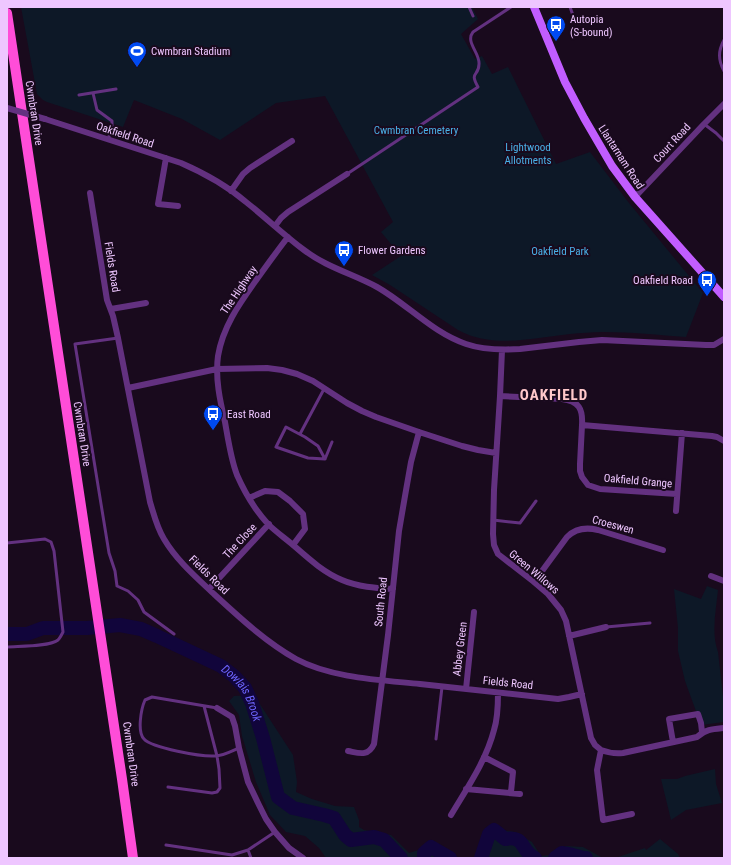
<svg xmlns="http://www.w3.org/2000/svg" width="731" height="865" viewBox="0 0 731 865" font-family="'Roboto Condensed',sans-serif">
  <style>
    .green { fill: #0d1827 }
    .lines { fill: none; stroke-linecap: round; stroke-linejoin: round }
    .river { stroke: #11053b; stroke-width: 14 }
    .lane { stroke: #633180; stroke-width: 3 }
    .street { stroke: #633180; stroke-width: 6 }
    .secondary { stroke: #c15dff; stroke-width: 8 }
    .primary { stroke: #ff4dd8; stroke-width: 10 }
    .street-bridge { stroke: #633180; stroke-width: 6 }
    .labels { text-anchor: middle; dominant-baseline: central; stroke-width: 4; stroke-linejoin: round; paint-order: stroke }
    .poi-label { font-size: 11px; fill: #eec6ff; stroke: #190a1d; text-anchor: start }
    .street-label { font-size: 11px; fill: #eec6ff; stroke: #190a1d }
    .park-label { font-size: 11px; fill: #4ab1e7; stroke: #190a1d }
    .water-label { font-size: 12px; font-style: italic; fill: #6e65ff; stroke: #190a1d }
    .district-label { font-size: 15px; font-weight: bold; letter-spacing: 1px; fill: #ffc8ca; stroke: #190a1d }
  </style>
  <rect width="100%" height="100%" fill="#190a1d"/>
  <path class="green" d="M21 7H472L478 19 461 34 475 59 482 56 492 74 508 67 556 164 590 152 629 203 703 293 686 337C659 335 631 332 603 332 592 332 581 333 570 334 532 338 493 349 458 330L390 285 372 275 401 256 381 232 393 222 325 96 276 103 220 140 182 119 134 100 123 127 47 102 43 100 37 94Z
    M707 586 718 590C716 610 711 633 718 652L724 705V722L701 725 685 681 678 651V628L674 589 701 599Z
    M254 695 293 755 297 782 296 792 312 799 335 806 354 807 359 820V827L364 830 391 835 409 853 437 844 455 858H326L319 848 305 836 286 832 270 815 256 782 242 736 239 715 229 701 234 696Z
    M715 769 716 784 722 803 686 810 671 820 661 779H677L685 776Z
    M500 830 515 832 532 842 541 856 557 854 566 846 583 847 603 858H479L489 832Z
    M660 839 678 854 680 858H615L645 848 646 850Z"/>
  <g class="lines">
    <g class="river">
      <path id="s1" d="M7 634H27L43 628H87L120 625 141 629 157 636 221 666 234 676 245 688 252 703 263 738 278 797 293 808 324 815 334 818 345 835 351 840 374 837 384 840 401 858"/>
      <path d="M424 858V853L431 847 450 858"/>
      <path d="M481 858 489 834 494 830 498 833 505 839C526 835 520 851 535 858"/>
      <path d="M555 858 562 853C571 854 578 857 586 858"/>
    </g>
    <path class="lane" d="M469 7 473 16
      M570 7 575 21
      M724 40C718 51 718 60 724 71
      M93 93 97 110 112 121V126L108 140
      M79 95 116 89
      M704 124 716 133 724 141
      M347 174 478 87C469 71 479 77 479 64 480 53 465 42 473 32L511 7
      M118 338 75 344 109 553 115 571 117 586 128 591 138 600 144 612 174 634
      M300 434 324 389
      M325 459 318 446 305 437 286 427 276 447 308 458 325 459 332 442
      M493 520 520 523 536 501
      M7 543 45 539 51 542 54 551 63 632C62 634 60 638 58 640 49 647 19 646 7 647
      M606 627 650 623
      M217 708 152 697 145 700C141 709 137 732 144 739 152 748 202 757 215 756 223 756 232 751 239 748
      M436 739 442 687
      M168 787 212 793 217 792 220 788 219 769 217 756 204 706
      M166 845 232 855 248 850 275 832
      M248 850 251 858"/>
    <path class="street" d="M45 119 181 163C204 173 226 185 246 202 265 217 284 235 304 250 326 267 353 274 377 287 407 304 433 333 466 344 483 350 502 350 520 349L579 342 602 340 706 345H714L724 339
      M166 158 158 204 178 206
      M231 191 243 174 250 168 292 141
      M90 193 107 300 113 316 118 338 150 502C154 515 157 528 164 539 177 561 197 578 215 595 240 618 266 642 296 659 331 678 381 680 420 684 466 689 512 694 558 699L569 697 582 694
      M635 197 704 124 724 104
      M275 226 281 218 288 212 347 174
      M288 237C277 251 267 265 257 279 240 303 223 326 218 356 215 378 220 401 225 422 228 439 231 460 237 475 245 493 255 510 268 524 276 532 285 538 293 545 309 559 323 572 342 580 358 587 376 588 393 589
      M111 309 146 303
      M502 350 500 396 494 490 493 534 494 545 498 554 534 582 548 594 561 610 566 621 591 738 595 745 601 750 597 770 603 820 632 814
      M128 388 217 369 267 368 282 370 297 374 313 381 347 403 362 411 376 417 419 432 462 446 478 450 496 453
      M500 396 562 399C579 401 583 409 582 425L712 436 717 437 724 441
      M582 425 580 464V471L582 477 588 485 600 489 677 494
      M249 498 265 491 278 492 290 501 303 514 305 529 293 545
      M676 511 682 433
      M711 576 724 581
      M534 582 567 537C576 528 586 527 598 530L663 550
      M209 589 269 524
      M569 636 606 627
      M466 689 474 612
      M217 708 232 717 235 726 239 748 248 782 259 805 266 819 275 832 289 848 303 858
      M673 742 669 719 698 714 701 723 702 732
      M601 750C609 753 615 754 623 753L697 737C706 729 714 729 724 728
      M348 751C359 753 368 757 374 744L388 635 399 531 405 496 411 462 419 432
      M484 757 513 772 511 792
      M466 789 520 794
      M451 815C467 788 486 761 494 730 498 718 498 705 498 693"/>
    <path class="secondary" d="M534 7 565 82 584 118 612 166 635 197 724 297"/>
    <path class="primary" d="M7 13 122 779 133 858"/>
    <path class="street-bridge" d="M7 108 45 119"/>
  </g>
  <defs>
    <symbol id="bus-pin" viewBox="-11 -11 22 30"><path d="M0 17L-7.5 6A9.5 9.5 0 1 1 7.5 6Z" fill="#004af1" stroke="#190a1d"/><path d="M-5-6H5V4H4V6H2V4H-2V6H-4V4H-5ZM-3.5-4V0h7V-4ZM-3.5 1.2v1.5H-2V1.2ZM2 1.2v1.5H3.5V1.2Z" fill="#fff"/></symbol>
    <symbol id="stadium-pin" viewBox="-11 -11 22 30"><path d="M0 17L-7.5 6A9.5 9.5 0 1 1 7.5 6Z" fill="#004af1" stroke="#190a1d"/><path d="M0-5a6.5 5 0 1 0 0 10a6.5 5 0 1 0 0-10ZM-3.5-1.8h7v3.6h-7Z" fill="#fff"/></symbol>
  </defs>
  <g fill-rule="evenodd">
    <use href="#bus-pin" x="545" y="14" width="22" height="30"/>
    <use href="#stadium-pin" x="126" y="40" width="22" height="30"/>
    <use href="#bus-pin" x="333" y="239" width="22" height="30"/>
    <use href="#bus-pin" x="696" y="269" width="22" height="30"/>
    <use href="#bus-pin" x="202" y="403" width="22" height="30"/>
  </g>
  <g class="labels">
    <g class="poi-label">
      <text x="570" y="19">Autopia<tspan x="570" dy="13">(S-bound)</tspan></text>
      <text x="151" y="51">Cwmbran Stadium</text>
      <text x="358" y="250">Flower Gardens</text>
      <text x="693" y="280" text-anchor="end">Oakfield Road</text>
      <text x="227" y="414">East Road</text>
    </g>
    <g class="street-label">
      <text transform="translate(34 113) rotate(81)">Cwmbran Drive</text>
      <text transform="translate(125 135) rotate(18)">Oakfield Road</text>
      <text transform="translate(672 143) rotate(-47)">Court Road</text>
      <text transform="translate(621 157) rotate(57)">Llantarnam Road</text>
      <text transform="translate(112 267) rotate(81)">Fields Road</text>
      <text transform="translate(239 290) rotate(-56)">The Highway</text>
      <text transform="translate(82 434) rotate(81)">Cwmbran Drive</text>
      <text transform="translate(638 481) rotate(5)">Oakfield Grange</text>
      <text transform="translate(613 525) rotate(15)">Croeswen</text>
      <text transform="translate(240 541) rotate(-47)">The Close</text>
      <text transform="translate(534 572) rotate(40)">Green Willows</text>
      <text transform="translate(209 575) rotate(44)">Fields Road</text>
      <text transform="translate(381 602) rotate(-84)">South Road</text>
      <text transform="translate(460 649) rotate(-83)">Abbey Green</text>
      <text transform="translate(508 683) rotate(6)">Fields Road</text>
      <text transform="translate(131 754) rotate(82)">Cwmbran Drive</text>
    </g>
    <g class="park-label">
      <text x="416" y="130">Cwmbran Cemetery</text>
      <text x="528" y="147">Lightwood<tspan x="528" dy="13">Allotments</tspan></text>
      <text x="560" y="251">Oakfield Park</text>
    </g>
    <g class="water-label">
      <text stroke="none"><textPath href="#s1" startOffset="259">Dowlais Brook</textPath></text>
    </g>
    <g class="district-label">
      <text x="554" y="395">OAKFIELD</text>
    </g>
  </g>
  <rect width="731" height="865" fill="none" stroke="#eec6ff" stroke-width="16"/>
</svg>
